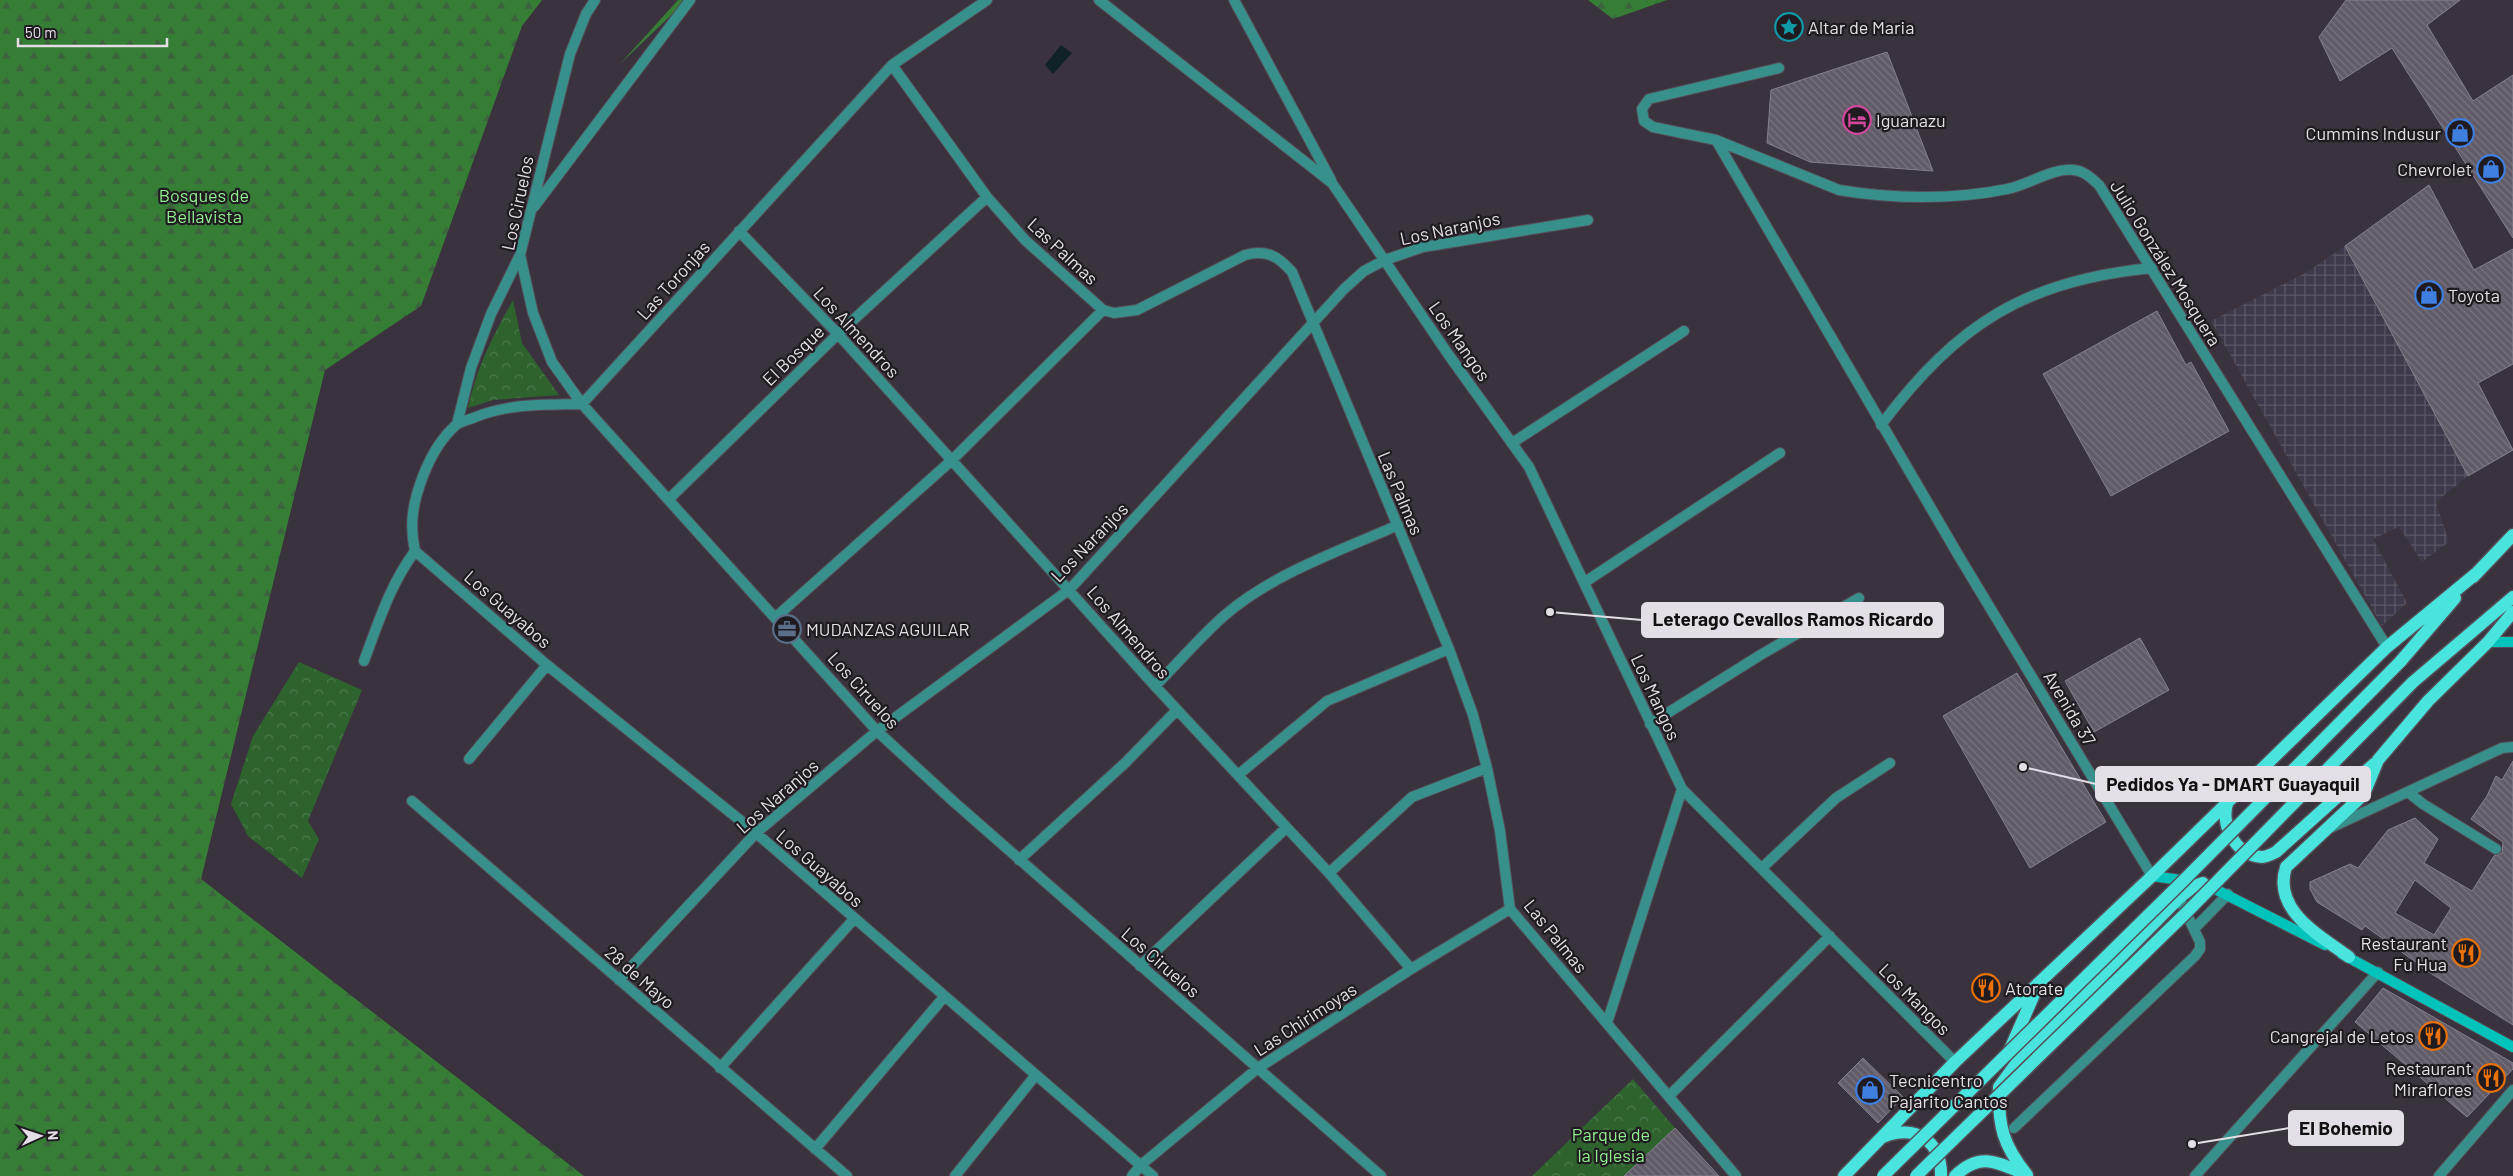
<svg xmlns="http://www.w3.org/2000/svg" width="2513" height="1176" viewBox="0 0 2513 1176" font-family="Barlow,sans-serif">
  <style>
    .industrial { fill: url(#industrial-grid) }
    .forest { fill: url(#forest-firs) }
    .park { fill: url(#park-crowns) }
    .water { fill: #112128 }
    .building { fill: url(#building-back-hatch); stroke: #87818e; fill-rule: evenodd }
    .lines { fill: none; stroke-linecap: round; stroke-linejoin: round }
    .street-casing { stroke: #554e58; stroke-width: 12 }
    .secondary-casing { stroke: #554e58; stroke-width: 12 }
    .primary-casing { stroke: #554e58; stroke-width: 15 }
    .street { stroke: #37908b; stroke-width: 10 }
    .secondary { stroke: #00c3bc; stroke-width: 10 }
    .primary { stroke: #49e4dd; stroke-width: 12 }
    .primary-bridge-casing { stroke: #554e58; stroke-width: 15; stroke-linecap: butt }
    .primary-bridge { stroke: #49e4dd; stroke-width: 12 }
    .labels { text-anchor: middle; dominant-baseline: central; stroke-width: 4.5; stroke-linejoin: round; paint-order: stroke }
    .poi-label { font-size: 18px; fill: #e4dfe6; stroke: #1f1b20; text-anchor: start }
    .park-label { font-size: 18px; fill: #91ef8f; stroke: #1f1b20 }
    .street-label { font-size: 18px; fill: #e4dfe6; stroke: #1f1b20 }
    .leader { fill: none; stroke: #e4dfe6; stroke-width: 2 }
    .callout-dot { fill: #e4dfe6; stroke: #1f1b20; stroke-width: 2 }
    .callout { fill: #e4dfe6; stroke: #e4dfe6; stroke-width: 2 }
    .callout-label { font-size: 19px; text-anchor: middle; font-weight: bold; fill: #111 }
  </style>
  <defs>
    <pattern id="industrial-grid" width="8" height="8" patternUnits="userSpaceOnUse" patternTransform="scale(1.25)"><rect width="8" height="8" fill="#3f3a4b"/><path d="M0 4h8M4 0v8" fill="none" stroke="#5b5665"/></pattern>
    <pattern id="forest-firs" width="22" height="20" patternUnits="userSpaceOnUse" patternTransform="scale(1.25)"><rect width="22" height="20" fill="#367e36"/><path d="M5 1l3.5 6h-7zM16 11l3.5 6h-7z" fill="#3c633d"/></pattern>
    <pattern id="park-crowns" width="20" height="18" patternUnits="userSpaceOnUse" patternTransform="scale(1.25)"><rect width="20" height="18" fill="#2e632e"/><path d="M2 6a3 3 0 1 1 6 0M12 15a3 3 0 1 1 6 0" fill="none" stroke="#4c794c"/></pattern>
    <pattern id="building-back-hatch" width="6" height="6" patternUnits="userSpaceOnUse" patternTransform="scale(1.25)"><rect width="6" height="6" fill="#615c68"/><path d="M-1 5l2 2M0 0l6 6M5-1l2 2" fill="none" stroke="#78737e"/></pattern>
  </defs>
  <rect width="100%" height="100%" fill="#3a323d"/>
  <path class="industrial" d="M2345 246 2468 476 2436 502 2449 542 2422 562 2399 527 2373 539 2407 603 2382 626 2211 321 2307 272Z"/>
  <path class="forest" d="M0 0H542L522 26 421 306 325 370 201 879 584 1176H0Z
    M678 0H687L620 64Z
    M1588 0H1667L1613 19Z"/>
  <path class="park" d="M513 300 522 343 559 395 493 400 468 408C477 367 492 337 513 300Z
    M299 662 362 690 308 821 319 839 302 878 248 836 231 804 253 736Z
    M1633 1079 1675 1128 1624 1176H1532Z"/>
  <path class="water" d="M1061 45 1072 53 1053 74 1045 65Z"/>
  <path class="building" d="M2346 0H2460L2427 25 2473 101 2513 75V238L2392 48 2340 81 2319 37Z
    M1887 52 1933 171 1810 162 1767 143 1771 90Z
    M2429 185 2474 270 2513 249V364L2478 383 2513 450 2468 476 2345 246Z
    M2157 311 2186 365 2191 362 2229 431 2111 496 2043 374Z
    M2140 638 2169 690 2094 732 2065 681Z
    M2017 673 2106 822 2030 868 1943 716Z
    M2513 761V1025L2416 964 2417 963 2365 926 2362 930 2317 902 2310 889V882L2350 864 2358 868 2388 830 2415 818 2438 839 2424 863 2472 891 2494 856 2502 853 2503 842 2471 819 2487 796 2496 776 2502 780ZM2415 880 2451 908 2434 935 2395 913Z
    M2383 988 2513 1063V1069L2467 1117 2355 1022Z
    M1863 1058 1903 1097 1878 1123 1838 1083Z
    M1675 1128 1719 1176H1624Z"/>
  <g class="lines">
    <defs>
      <path id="street" d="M595 0 586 14 570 54 520 255 533 313 552 362 582 404 877 731 954 802 1381 1176
        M1099 0 1332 183 1448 354 1529 467 1682 789 1607 1023
        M1234 0 1331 180
        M892 65 987 197 1025 240 1103 310 1114 313 1137 310 1245 255C1266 249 1278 256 1292 272L1449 649 1473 715 1487 768 1500 831 1510 909 1736 1176
        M1779 68 1649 99 1642 109 1644 121 1653 127 1716 140 1839 190C1892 199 1954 200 2007 189 2029 185 2051 168 2073 170 2085 171 2091 178 2099 185L2387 647
        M1716 140 1960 558 2152 876
        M534 207 690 0
        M739 231 838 334 1155 686 1329 873 1411 969
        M457 424 471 368 491 314 520 255
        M1881 425C1957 324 2026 280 2152 268
        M1512 443 1684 331
        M669 499 838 334 987 197
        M415 551 547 665 756 833 1153 1176
        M415 551C409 524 413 502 423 476 430 458 440 439 456 425 460 422 468 420 473 418 508 403 545 405 582 404L892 65 987 0
        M1585 582 1780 453
        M776 617 952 460 1103 310
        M364 661C379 621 390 585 415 551
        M1155 686C1178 663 1200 637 1225 615 1274 573 1340 551 1398 525
        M1650 724 1762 654 1859 598
        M469 759 547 665
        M1238 775 1327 701 1449 649
        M1682 789 1955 1062
        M2408 792 2423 804 2496 849
        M412 801 847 1176
        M2330 828 2502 748 2513 747
        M1019 860 1125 763 1177 710
        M1762 868 1836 798 1890 763
        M1329 873 1412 797 1487 768
        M2195 928 2228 894
        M1140 966 1286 828
        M619 980 756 833 877 731 1070 589 1344 289 1364 271 1385 260 1423 247 1588 220
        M720 1068 854 919
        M1670 1095 1830 936
        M2014 1128 2195 956 2200 949V942L2179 898
        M815 1149 944 997
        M955 1176 1035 1076
        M1132 1176 1141 1165 1258 1068 1411 969 1510 909
        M2195 1176 2378 972
        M2439 1176 2513 1090"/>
      <path id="secondary" d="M2488 642H2513
        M2152 876 2188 881
        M2207 885 2325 945
        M2342 954 2513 1047"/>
      <path id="primary" d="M2473 577 2513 535
        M2400 662 2455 598
        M2413 682 2513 597
        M2228 801C2219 823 2235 856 2262 857 2266 857 2272 854 2276 852L2374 764
        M2349 957C2319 935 2272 910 2286 867L2364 794 2378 760 2428 701 2488 642 2513 612
        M2008 1054 2036 990
        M1999 1087 2018 1061 2179 898 2194 886 2203 883
        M1999 1088C1998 1126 2003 1145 2027 1175
        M1883 1137C1914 1124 1942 1140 1941 1176
        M1844 1176 1955 1062 2152 876 2387 647 2478 572
        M1955 1176C1980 1152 1996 1162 2025 1174"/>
    </defs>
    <use href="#street" class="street-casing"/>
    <use href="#secondary" class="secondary-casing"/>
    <use href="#primary" class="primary-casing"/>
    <use href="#street" class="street"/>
    <use href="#secondary" class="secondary"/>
    <use href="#primary" class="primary"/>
    <defs>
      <path id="primary-bridge" d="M1883 1176 2181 883 2400 662
        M1916 1176 2187 912 2413 682"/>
    </defs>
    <use href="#primary-bridge" class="primary-bridge-casing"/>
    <use href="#primary-bridge" class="primary-bridge"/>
  </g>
  <defs>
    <symbol id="sight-ring" viewBox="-11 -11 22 22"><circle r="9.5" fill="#1f1b20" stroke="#0f9aa8" stroke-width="1.5"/><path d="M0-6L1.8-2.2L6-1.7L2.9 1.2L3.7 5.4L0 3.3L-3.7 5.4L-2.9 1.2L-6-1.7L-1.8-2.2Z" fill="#0f9aa8"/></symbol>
    <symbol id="hotel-ring" viewBox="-11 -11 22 22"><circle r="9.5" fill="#1f1b20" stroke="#d1479c" stroke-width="1.5"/><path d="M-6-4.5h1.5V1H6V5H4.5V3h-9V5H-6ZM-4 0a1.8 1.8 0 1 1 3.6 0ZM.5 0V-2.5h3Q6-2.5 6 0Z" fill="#d1479c"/></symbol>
    <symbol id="shop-ring" viewBox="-11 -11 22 22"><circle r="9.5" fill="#1f1b20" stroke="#3f7fe0" stroke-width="1.5"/><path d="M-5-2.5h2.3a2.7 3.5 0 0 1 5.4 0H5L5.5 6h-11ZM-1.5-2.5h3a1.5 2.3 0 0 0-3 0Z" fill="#3f7fe0"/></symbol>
    <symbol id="office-ring" viewBox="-11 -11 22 22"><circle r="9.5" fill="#1f1b20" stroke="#5c6f8a" stroke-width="1.5"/><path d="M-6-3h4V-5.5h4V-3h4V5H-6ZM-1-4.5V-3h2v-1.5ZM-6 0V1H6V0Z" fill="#5c6f8a"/></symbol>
    <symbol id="restaurant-ring" viewBox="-11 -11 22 22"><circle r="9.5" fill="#1f1b20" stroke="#e8710a" stroke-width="1.5"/><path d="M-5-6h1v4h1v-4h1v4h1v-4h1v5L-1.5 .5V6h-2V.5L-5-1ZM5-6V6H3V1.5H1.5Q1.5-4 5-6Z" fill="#e8710a"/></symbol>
  </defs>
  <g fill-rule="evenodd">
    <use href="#sight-ring" x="1773" y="11" width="32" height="32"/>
    <use href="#hotel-ring" x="1841" y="104" width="32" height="32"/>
    <use href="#shop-ring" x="2444" y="117" width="32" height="32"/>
    <use href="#shop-ring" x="2475" y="153" width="32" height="32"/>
    <use href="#shop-ring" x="2413" y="279" width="32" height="32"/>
    <use href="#office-ring" x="771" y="613" width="32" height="32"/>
    <use href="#restaurant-ring" x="2450" y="937" width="32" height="32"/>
    <use href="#restaurant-ring" x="1970" y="972" width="32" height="32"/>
    <use href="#restaurant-ring" x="2417" y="1020" width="32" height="32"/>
    <use href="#restaurant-ring" x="2475" y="1062" width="32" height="32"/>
    <use href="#shop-ring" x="1854" y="1074" width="32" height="32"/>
  </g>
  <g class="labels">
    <g class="poi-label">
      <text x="1808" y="27">Altar de Maria</text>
      <text x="1876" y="120">Iguanazu</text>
      <text x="2441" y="133" text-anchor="end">Cummins Indusur</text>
      <text x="2472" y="169" text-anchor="end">Chevrolet</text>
      <text x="2448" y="295">Toyota</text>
      <text x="806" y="629">MUDANZAS AGUILAR</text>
      <text x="2447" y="943" text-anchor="end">Restaurant<tspan x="2447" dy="21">Fu Hua</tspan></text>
      <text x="2005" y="988">Atorate</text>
      <text x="2414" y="1036" text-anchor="end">Cangrejal de Letos</text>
      <text x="2472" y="1068" text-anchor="end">Restaurant<tspan x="2472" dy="21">Miraflores</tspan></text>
      <text x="1889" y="1080">Tecnicentro<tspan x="1889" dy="21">Pajarito Cantos</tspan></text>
    </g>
    <g class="park-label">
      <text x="204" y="195">Bosques de<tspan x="204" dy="21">Bellavista</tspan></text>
      <text x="1611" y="1134">Parque de<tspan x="1611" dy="21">la Iglesia</tspan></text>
    </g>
    <g class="street-label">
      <text transform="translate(517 203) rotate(-78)">Los Ciruelos</text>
      <text transform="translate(1450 228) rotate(-12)">Los Naranjos</text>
      <text transform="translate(1063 251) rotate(43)">Las Palmas</text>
      <text transform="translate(2166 263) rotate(58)">Julio González Mosquera</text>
      <text transform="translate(673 280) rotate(-48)">Las Toronjas</text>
      <text transform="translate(857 332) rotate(47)">Los Almendros</text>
      <text transform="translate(1460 341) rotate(55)">Los Mangos</text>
      <text transform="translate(793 355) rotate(-44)">El Bosque</text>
      <text transform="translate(1401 493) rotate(67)">Las Palmas</text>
      <text transform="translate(1089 542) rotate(-46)">Los Naranjos</text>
      <text transform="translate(508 609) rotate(41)">Los Guayabos</text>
      <text transform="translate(1129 632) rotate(49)">Los Almendros</text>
      <text transform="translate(864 690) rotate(48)">Los Ciruelos</text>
      <text transform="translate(1656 697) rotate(65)">Los Mangos</text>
      <text transform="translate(2070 708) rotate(59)">Avenida 37</text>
      <text transform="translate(777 796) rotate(-41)">Los Naranjos</text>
      <text transform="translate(820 868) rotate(41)">Los Guayabos</text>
      <text transform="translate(1556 936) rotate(51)">Las Palmas</text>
      <text transform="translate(1161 962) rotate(41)">Los Ciruelos</text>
      <text transform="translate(640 977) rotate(41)">28 de Mayo</text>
      <text transform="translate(1915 999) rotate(45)">Los Mangos</text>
      <text transform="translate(1305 1019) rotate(-33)">Las Chirimoyas</text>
    </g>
  </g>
  <path class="leader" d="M1550 612L1642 620M2023 767L2096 784M2192 1144L2289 1128"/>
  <g class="callout-dot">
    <circle cx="1550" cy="612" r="5"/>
    <circle cx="2023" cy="767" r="5"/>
    <circle cx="2192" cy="1144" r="5"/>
  </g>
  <g class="callout">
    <rect x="1642" y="603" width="301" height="34" rx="5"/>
    <rect x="2096" y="767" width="274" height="34" rx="5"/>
    <rect x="2289" y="1111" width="114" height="34" rx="5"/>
  </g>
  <g class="callout-label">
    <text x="1793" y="626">Leterago Cevallos Ramos Ricardo</text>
    <text x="2233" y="791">Pedidos Ya - DMART Guayaquil</text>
    <text x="2346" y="1135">El Bohemio</text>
  </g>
  <g transform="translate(40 1136) rotate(87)" stroke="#1f1b20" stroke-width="4" paint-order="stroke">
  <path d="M0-4L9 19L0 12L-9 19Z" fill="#e4dfe6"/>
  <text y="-8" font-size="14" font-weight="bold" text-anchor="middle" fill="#e4dfe6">N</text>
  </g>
  <path d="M18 38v8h149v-8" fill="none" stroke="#e4dfe6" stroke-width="2.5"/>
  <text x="25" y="38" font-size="15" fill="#e4dfe6" stroke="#1f1b20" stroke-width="4" paint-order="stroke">50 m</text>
</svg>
